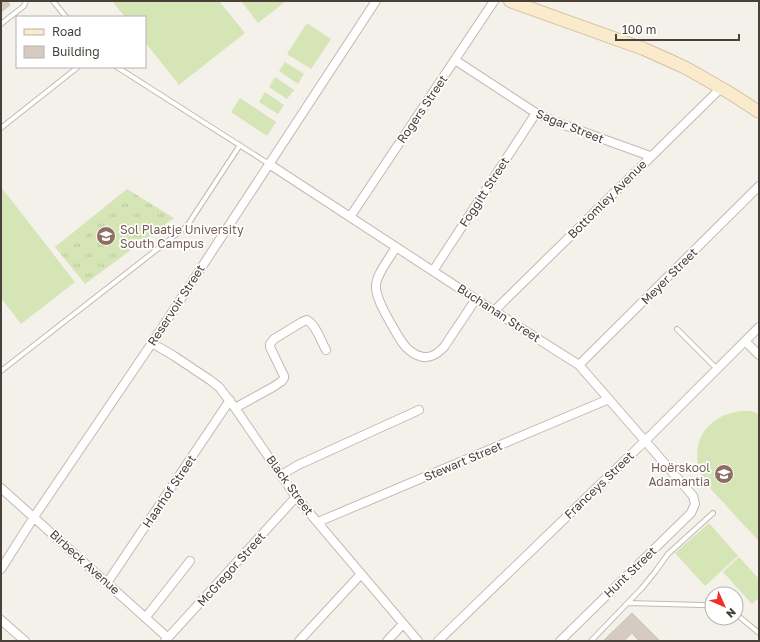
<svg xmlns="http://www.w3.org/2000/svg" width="760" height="642" viewBox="0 0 760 642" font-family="'Golos Text',sans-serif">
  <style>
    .grass { fill: url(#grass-tufts) }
    .pitch { fill: #d6e5b6 }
    .building { fill: #d5cbc1; stroke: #cfc2b4 }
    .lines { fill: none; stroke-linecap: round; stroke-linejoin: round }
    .lane-casing { stroke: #c2bab0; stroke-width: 6 }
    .street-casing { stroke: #c2bab0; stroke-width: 10 }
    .secondary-casing { stroke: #d4c09f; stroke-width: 14 }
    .lane { stroke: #fff; stroke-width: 4 }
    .street { stroke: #fff; stroke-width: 8 }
    .secondary { stroke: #fbebcd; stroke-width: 12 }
    .labels { text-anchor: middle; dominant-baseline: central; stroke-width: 3.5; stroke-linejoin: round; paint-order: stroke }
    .street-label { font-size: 12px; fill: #484039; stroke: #fff }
    .education-label { font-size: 12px; fill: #785e54; stroke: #fff; text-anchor: start }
  </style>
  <defs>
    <pattern id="grass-tufts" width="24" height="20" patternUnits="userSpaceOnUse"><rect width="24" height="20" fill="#d6e5b6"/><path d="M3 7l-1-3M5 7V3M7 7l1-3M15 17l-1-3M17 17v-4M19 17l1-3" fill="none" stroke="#b9c69d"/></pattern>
  </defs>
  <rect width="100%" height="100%" fill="#f4f0ea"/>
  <path class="grass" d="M127 189 174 218 85 284 55 247Z"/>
  <path class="pitch" d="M112 1H219L245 33 179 85 145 42V17H125Z
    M241 1H286L258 23Z
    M307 23 331 39 311 69 287 54Z
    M285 62 304 74 298 84 279 71Z
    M275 77 294 90 287 99 269 87Z
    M265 92 284 105 278 114 259 102Z
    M240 98 276 122 267 136 231 112Z
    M1 187 75 282 21 324 1 298Z
    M741 411H751L759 414V541C747 528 735 516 724 503 715 494 706 485 701 474 695 462 696 444 703 433 714 418 724 414 741 411Z
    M709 523 738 556 705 586 675 553Z
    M739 557 759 579V598L752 604 723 572Z"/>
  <path class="building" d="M1 1H7L10 5 1 12Z
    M632 613 660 641H639L632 633 624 641H603Z"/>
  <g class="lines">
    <defs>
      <path id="lane" d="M53 1 66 17
        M1 24 24 6 26 1
        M117 67 269 164
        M1 128 78 67
        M677 329 717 369
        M1 371 187 226 240 145
        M628 603 702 605 712 606
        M736 614 759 633
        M591 641 642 588 655 572 668 554 713 513"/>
      <path id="street" d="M455 60 536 113 556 122 650 156
        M269 164 494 311 579 365 693 496 695 504 691 513 560 641
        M350 217 494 1
        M396 247C390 258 377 273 376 285 375 296 385 313 390 322 399 337 405 353 423 357 432 358 438 353 444 347L476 299
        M433 271 536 113
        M494 311 721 88
        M745 341 759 355
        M152 343 174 356 210 380 219 387 235 408 296 497 418 641
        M579 365 759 186
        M235 408 273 387 282 381 284 378V376L270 347V344L274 339 302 322 307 320C316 325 321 341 326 350
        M281 475 298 465 419 410
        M1 488 168 638
        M318 522 609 399
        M1 569 34 517 152 343 376 1
        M107 583 230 400
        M146 617 190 561
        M1 620 25 641
        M165 641 296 497
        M299 641 361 574
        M387 641 403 624
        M438 641 645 441 759 327"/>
      <path id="secondary" d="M510 1 644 49 673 62 688 69 733 95 759 112"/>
    </defs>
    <use href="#lane" class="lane-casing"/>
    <use href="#street" class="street-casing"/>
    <use href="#secondary" class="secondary-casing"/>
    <use href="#lane" class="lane"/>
    <use href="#street" class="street"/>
    <use href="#secondary" class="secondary"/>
  </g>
  <defs>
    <symbol id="university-disc" viewBox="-11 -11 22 22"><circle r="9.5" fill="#8d6e63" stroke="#fff"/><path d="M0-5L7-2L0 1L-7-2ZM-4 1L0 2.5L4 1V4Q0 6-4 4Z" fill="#fff"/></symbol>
    <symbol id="school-disc" viewBox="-11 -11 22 22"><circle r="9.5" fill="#8d6e63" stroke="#fff"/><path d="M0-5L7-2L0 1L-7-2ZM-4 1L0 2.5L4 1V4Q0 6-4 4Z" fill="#fff"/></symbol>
  </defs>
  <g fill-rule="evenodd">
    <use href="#university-disc" x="95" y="225" width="22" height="22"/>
    <use href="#school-disc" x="713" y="463" width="22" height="22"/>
  </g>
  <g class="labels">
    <g class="street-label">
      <text transform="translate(422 109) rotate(-56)">Rogers Street</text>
      <text transform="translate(570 126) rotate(22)">Sagar Street</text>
      <text transform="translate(484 192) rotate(-57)">Foggitt Street</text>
      <text transform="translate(607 199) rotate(-45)">Bottomley Avenue</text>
      <text transform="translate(669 276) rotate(-45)">Meyer Street</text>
      <text transform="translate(176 305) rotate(-57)">Reservoir Street</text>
      <text transform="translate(499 313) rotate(33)">Buchanan Street</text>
      <text transform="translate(463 461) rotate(-23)">Stewart Street</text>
      <text transform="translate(290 485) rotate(54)">Black Street</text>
      <text transform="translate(599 485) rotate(-44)">Franceys Street</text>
      <text transform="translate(169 491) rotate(-56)">Haarhof Street</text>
      <text transform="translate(85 562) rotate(42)">Birbeck Avenue</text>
      <text transform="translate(231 569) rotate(-48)">McGregor Street</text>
      <text transform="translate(630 572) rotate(-44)">Hunt Street</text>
    </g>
    <g class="education-label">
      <text x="120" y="229">Sol Plaatje University<tspan x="120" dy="14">South Campus</tspan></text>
      <text x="710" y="467" text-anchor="end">Hoërskool<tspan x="710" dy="14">Adamantia</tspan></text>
    </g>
  </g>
  <rect width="760" height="642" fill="none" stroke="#484039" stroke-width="4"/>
  <rect x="16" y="16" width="130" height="52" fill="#ffffff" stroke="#b6b3b0"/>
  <rect x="24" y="29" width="20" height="6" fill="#fbebcd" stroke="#b6b3b0"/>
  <text x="52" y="36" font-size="12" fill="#484039">Road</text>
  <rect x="24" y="46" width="20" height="12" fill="#d5cbc1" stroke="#b6b3b0"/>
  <text x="52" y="56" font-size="12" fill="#484039">Building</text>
  <g transform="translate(724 606) rotate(135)"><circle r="19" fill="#ffffff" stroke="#b6b3b0"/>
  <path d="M0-3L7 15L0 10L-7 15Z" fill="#ec312a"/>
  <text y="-6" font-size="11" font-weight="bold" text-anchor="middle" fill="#484039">N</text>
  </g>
  <path d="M616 34v6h123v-6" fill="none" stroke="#484039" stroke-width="2"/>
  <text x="622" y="34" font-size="12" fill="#484039" stroke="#ffffff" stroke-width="3" paint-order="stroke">100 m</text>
</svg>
